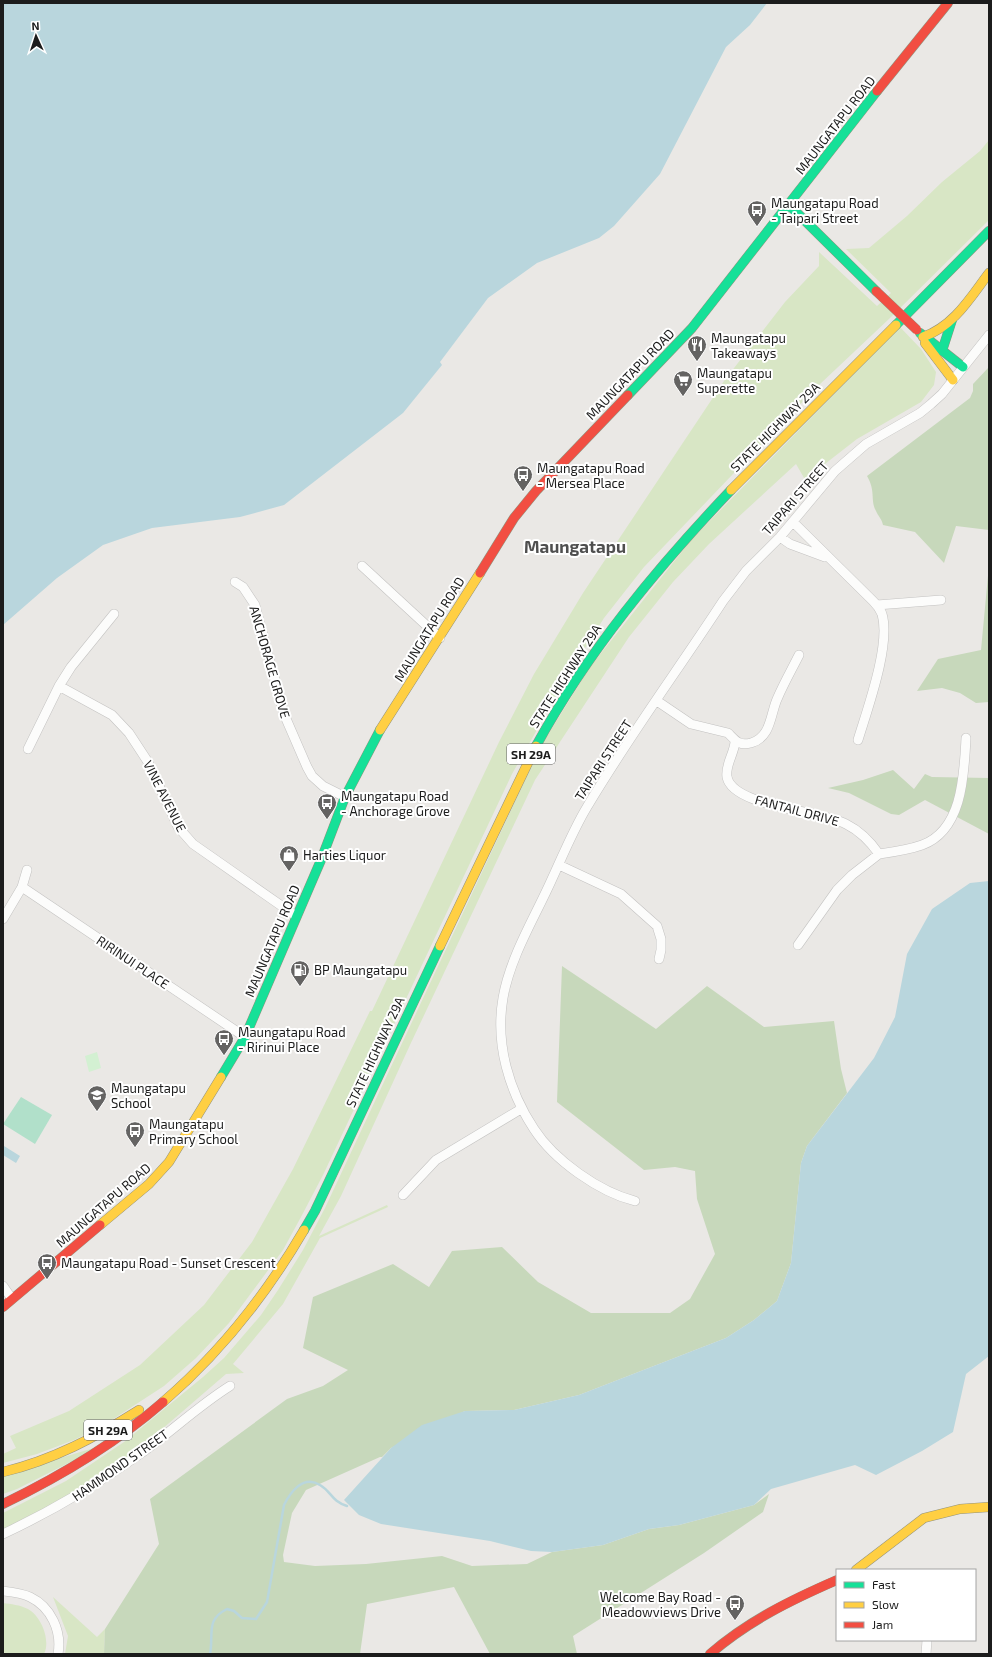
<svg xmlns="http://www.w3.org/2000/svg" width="992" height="1657" viewBox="0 0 992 1657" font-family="'Exo 2',sans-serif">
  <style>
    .grass { fill: #d8e6c5 }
    .forest { fill: #c7d8bb }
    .park { fill: #d3f0d2 }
    .pitch { fill: #b1e0ca }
    .water { fill: #b9d6dd }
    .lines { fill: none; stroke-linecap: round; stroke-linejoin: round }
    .stream { stroke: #b9d6dd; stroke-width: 2.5 }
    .street-casing { stroke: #c3c2c1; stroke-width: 10 }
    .fast-casing { stroke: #92927e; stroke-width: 10 }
    .slow-casing { stroke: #92927e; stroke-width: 10 }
    .jam-casing { stroke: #92927e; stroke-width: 10 }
    .street { stroke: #fcfcfb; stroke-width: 9 }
    .fast { stroke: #16e098; stroke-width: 9 }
    .slow { stroke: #ffcf43; stroke-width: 9 }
    .jam { stroke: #f24e42; stroke-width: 9 }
    .jam-bridge-casing { stroke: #92927e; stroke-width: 10; stroke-linecap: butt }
    .jam-bridge { stroke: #f24e42; stroke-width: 9 }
    .labels { text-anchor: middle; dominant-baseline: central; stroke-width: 4; stroke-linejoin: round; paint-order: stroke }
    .shield { fill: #fff; stroke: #606060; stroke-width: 1 }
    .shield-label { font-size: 12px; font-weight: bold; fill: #1c1c1c }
    .street-label { font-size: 13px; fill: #1c1c1c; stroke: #fff }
    .poi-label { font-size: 13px; fill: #1c1c1c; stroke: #fff; text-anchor: start }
    .district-label { font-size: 17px; font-weight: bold; fill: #4f4f4f; stroke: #fff }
  </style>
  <rect width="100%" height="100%" fill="#eae8e5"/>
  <path class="grass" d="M989 140V220L890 318 819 385 755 451 644 567 604 618 564 682 512 774 323 1175 301 1217 283 1250 229 1323 196 1358 164 1386 104 1425 74 1440 37 1454 3 1463V1454L16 1448 10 1436 69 1411 140 1365 204 1305 252 1242 293 1169 370 1011H372L499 742 534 674 583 593 724 381 785 302 819 266V252L877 306 891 293 846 249 869 248 907 216 942 182 980 151Z
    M900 327 921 349 936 372 934 385 921 402 857 439 821 467 807 483 796 464 709 544 673 582 629 637 535 780 410 1045 341 1196 319 1236 387 1205 388 1207 320 1238 283 1304 233 1364 244 1373 226 1374 125 1461 42 1513 3 1530V1513L66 1481 124 1442 203 1377 224 1358 261 1315 278 1290 303 1250 325 1208 541 746 590 667 692 539Z
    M104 1445 17 1489 3 1494V1475Z
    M53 1597 97 1637 105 1629 104 1654H65L68 1636Z
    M3 1603C11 1604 20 1605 28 1609 41 1616 51 1640 44 1654H3Z"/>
  <path class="forest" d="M989 367V530L956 526 944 563 915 532 883 525C882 519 878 516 876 511 870 500 876 491 867 476L970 398 973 391V384Z
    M989 565V702L976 703 960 693 942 688 917 691 938 659 981 650Z
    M893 770 914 789 925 774 932 777 989 778V834L925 800 899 815 891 814 849 793 828 788 863 780Z
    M562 966 656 1029 707 986 764 1027 834 1021 841 1069 847 1093 807 1146 801 1163 791 1263 777 1301 754 1320 726 1338 579 1395 514 1410 465 1411 391 1448 382 1457H380L306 1490 292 1513 283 1555 284 1562 315 1566 366 1564 442 1556 472 1566 527 1564 552 1552 603 1545 649 1529 679 1525 754 1505 769 1494 763 1512 704 1553 573 1636 577 1654H490L454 1587 367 1604 360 1654H104L105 1629 159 1544 150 1499 287 1399 323 1386 348 1370 303 1348 313 1297 393 1264 429 1287 452 1251 502 1247 538 1282 591 1313H670L690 1299 715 1254 697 1199 695 1171 675 1167 644 1170 557 1102Z"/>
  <path class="park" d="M97 1052 101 1068 89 1072 85 1056Z"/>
  <path class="pitch" d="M21 1097 52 1115 35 1144 3 1124Z"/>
  <path class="water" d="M3 3H767L750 25 726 47 660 174 614 226 599 238 537 263 488 298 440 362 442 365 403 413 284 505 240 517 152 528 103 545 57 578 3 625Z
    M989 881V1356L966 1374 953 1432 922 1451 876 1475 855 1465 771 1489 754 1505 679 1525 649 1529 603 1545 552 1552 531 1551 490 1541 381 1524 359 1515 344 1500 391 1448 422 1425 465 1411 514 1410 579 1395 726 1338 754 1320 777 1301 791 1263 801 1163 807 1146 874 1058 895 1017 907 954 932 909 970 883Z
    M4 1146 20 1156 16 1163 3 1155Z"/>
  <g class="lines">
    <path class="stream" d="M210 1654C214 1634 205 1620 227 1609L234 1611 242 1618 256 1619 267 1602 284 1505C290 1493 303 1474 320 1485 332 1492 331 1501 347 1506"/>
    <defs>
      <path id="street" d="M793 522 873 601C877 605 880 609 882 614 891 645 867 710 858 740
        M780 537 790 544 825 557
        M362 566 440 638
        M235 582 243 587 255 605 284 714 307 767 312 776 323 786 345 797
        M877 605 941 600
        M59 686 112 715 129 733 148 762 178 827 193 844 296 916
        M657 701 691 724 728 733C736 741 739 746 751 743 772 737 770 713 778 697 784 683 792 669 799 655
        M735 742C734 754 725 765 727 777 733 807 820 810 846 824 860 831 870 841 879 854 893 852 908 850 922 845 963 830 964 774 966 738
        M28 749 59 686 71 667 114 614
        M559 865 621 894 657 926 661 939V950L659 959
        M22 887 245 1037
        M3 919 22 887 27 870
        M798 945 837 890 852 875 879 854
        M403 1195 436 1160 521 1109
        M635 1201C599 1192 554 1160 534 1129 509 1091 495 1044 503 998 509 963 528 929 543 898 558 868 570 835 587 807 629 736 678 670 723 601L746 571 780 537 835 471 866 444 920 413 931 404 942 394 989 335
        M3 1286 12 1299
        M3 1534C52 1511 96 1485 140 1454 171 1432 198 1406 230 1386
        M3 1591C12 1592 22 1593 30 1597 51 1607 62 1631 58 1654
        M926 1654 927 1640"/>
      <path id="fast" d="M789 205 876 291
        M896 325 989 231
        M920 333 963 367
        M942 351 952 320
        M628 395 692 328 877 91
        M536 746C588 651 656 569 731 490
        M221 1077 245 1037 321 860 345 797 380 730
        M304 1230 315 1211 440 946"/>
      <path id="slow" d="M923 337C954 326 970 298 989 273
        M925 343 953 380
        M731 490 896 325
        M380 730 480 573
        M440 946 536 746
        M100 1225 149 1184 169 1162 221 1077
        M163 1402C220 1353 266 1295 304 1230
        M3 1472C53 1460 96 1437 139 1410
        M856 1570 924 1518 960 1509 989 1507"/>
      <path id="jam" d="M877 91 948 3
        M480 573 514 518 536 491 628 395
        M3 1307 100 1225
        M3 1504C61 1476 115 1444 163 1402
        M710 1654C748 1621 791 1600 837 1580"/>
    </defs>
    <use href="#street" class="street-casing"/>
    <use href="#fast" class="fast-casing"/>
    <use href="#slow" class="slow-casing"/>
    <use href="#jam" class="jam-casing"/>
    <use href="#street" class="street"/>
    <use href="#fast" class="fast"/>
    <use href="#slow" class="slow"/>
    <use href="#jam" class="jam"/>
    <defs>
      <path id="jam-bridge" d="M876 291 917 330"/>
    </defs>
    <use href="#jam-bridge" class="jam-bridge-casing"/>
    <use href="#jam-bridge" class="jam-bridge"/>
  </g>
  <defs>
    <symbol id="bus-pin" viewBox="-11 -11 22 30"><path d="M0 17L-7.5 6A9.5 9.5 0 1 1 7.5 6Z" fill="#646362" stroke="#fff"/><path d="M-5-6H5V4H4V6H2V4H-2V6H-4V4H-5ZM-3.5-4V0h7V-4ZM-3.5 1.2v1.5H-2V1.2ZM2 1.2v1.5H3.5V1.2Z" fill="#fff"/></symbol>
    <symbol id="restaurant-pin" viewBox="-11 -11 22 30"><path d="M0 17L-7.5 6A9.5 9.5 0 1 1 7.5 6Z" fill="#646362" stroke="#fff"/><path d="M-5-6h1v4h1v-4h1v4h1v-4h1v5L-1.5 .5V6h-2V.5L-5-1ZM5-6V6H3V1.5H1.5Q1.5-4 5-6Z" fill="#fff"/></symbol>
    <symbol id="supermarket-pin" viewBox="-11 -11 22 30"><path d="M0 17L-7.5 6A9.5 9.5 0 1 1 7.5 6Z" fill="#646362" stroke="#fff"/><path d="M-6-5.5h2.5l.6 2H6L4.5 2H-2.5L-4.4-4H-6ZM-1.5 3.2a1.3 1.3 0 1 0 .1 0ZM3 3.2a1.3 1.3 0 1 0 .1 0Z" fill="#fff"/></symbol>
    <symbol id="shop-pin" viewBox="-11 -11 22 30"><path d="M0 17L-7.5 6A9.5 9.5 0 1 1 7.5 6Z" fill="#646362" stroke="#fff"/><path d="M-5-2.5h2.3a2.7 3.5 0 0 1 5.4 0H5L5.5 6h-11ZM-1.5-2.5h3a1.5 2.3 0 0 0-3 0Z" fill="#fff"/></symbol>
    <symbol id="fuel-pin" viewBox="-11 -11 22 30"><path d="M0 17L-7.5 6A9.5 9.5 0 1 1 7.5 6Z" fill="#646362" stroke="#fff"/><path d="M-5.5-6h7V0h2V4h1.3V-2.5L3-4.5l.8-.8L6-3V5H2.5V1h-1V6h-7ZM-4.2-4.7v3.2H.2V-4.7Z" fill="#fff"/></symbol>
    <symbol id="school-pin" viewBox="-11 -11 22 30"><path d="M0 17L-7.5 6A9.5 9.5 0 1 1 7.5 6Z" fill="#646362" stroke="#fff"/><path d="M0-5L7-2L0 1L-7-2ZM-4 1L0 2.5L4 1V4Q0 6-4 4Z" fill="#fff"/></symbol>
  </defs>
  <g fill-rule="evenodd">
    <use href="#bus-pin" x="746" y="199" width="22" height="30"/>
    <use href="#restaurant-pin" x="686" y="334" width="22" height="30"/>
    <use href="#supermarket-pin" x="672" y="369" width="22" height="30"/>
    <use href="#bus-pin" x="512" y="464" width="22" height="30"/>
    <use href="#bus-pin" x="316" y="792" width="22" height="30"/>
    <use href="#shop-pin" x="278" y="844" width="22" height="30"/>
    <use href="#fuel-pin" x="289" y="959" width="22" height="30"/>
    <use href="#bus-pin" x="213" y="1028" width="22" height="30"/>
    <use href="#school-pin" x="86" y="1084" width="22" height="30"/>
    <use href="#bus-pin" x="124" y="1120" width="22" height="30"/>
    <use href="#bus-pin" x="36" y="1252" width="22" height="30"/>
    <use href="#bus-pin" x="724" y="1593" width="22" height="30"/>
  </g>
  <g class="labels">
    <g class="shield">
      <rect x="507" y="744" width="48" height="20" rx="3"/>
      <rect x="84" y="1420" width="48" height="20" rx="3"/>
    </g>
    <g class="shield-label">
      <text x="531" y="754">SH 29A</text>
      <text x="108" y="1430">SH 29A</text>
    </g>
    <g class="street-label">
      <text transform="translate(835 125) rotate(-52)">MAUNGATAPU ROAD</text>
      <text transform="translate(630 374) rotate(-46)">MAUNGATAPU ROAD</text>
      <text transform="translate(775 427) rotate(-45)">STATE HIGHWAY 29A</text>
      <text transform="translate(795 498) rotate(-49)">TAIPARI STREET</text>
      <text transform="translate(429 629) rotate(-58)">MAUNGATAPU ROAD</text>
      <text transform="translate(270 662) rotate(74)">ANCHORAGE GROVE</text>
      <text transform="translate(565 676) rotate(-57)">STATE HIGHWAY 29A</text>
      <text transform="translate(603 760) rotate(-57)">TAIPARI STREET</text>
      <text transform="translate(165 796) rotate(63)">VINE AVENUE</text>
      <text transform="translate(797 810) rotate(15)">FANTAIL DRIVE</text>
      <text transform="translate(272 941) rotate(-67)">MAUNGATAPU ROAD</text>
      <text transform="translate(133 962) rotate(34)">RIRINUI PLACE</text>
      <text transform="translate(375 1052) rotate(-65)">STATE HIGHWAY 29A</text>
      <text transform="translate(103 1205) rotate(-41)">MAUNGATAPU ROAD</text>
      <text transform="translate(120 1465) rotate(-35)">HAMMOND STREET</text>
    </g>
    <g class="poi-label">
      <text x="771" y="203">Maungatapu Road<tspan x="771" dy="15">- Taipari Street</tspan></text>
      <text x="711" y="338">Maungatapu<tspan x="711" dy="15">Takeaways</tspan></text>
      <text x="697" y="373">Maungatapu<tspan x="697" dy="15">Superette</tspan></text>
      <text x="537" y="468">Maungatapu Road<tspan x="537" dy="15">- Mersea Place</tspan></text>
      <text x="341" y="796">Maungatapu Road<tspan x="341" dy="15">- Anchorage Grove</tspan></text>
      <text x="303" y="855">Harties Liquor</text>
      <text x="314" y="970">BP Maungatapu</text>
      <text x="238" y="1032">Maungatapu Road<tspan x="238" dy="15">- Ririnui Place</tspan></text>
      <text x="111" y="1088">Maungatapu<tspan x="111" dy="15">School</tspan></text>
      <text x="149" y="1124">Maungatapu<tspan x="149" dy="15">Primary School</tspan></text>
      <text x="61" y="1263">Maungatapu Road - Sunset Crescent</text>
      <text x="721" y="1597" text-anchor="end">Welcome Bay Road -<tspan x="721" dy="15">Meadowviews Drive</tspan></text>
    </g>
    <g class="district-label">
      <text x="575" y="546">Maungatapu</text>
    </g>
  </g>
  <rect width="992" height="1657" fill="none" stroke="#1c1c1c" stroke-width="8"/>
  <rect x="836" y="1569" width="140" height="72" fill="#ffffff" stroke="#a4a4a4"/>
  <rect x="844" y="1582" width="20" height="6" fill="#16e098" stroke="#a4a4a4"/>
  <text x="872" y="1589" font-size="12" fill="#1c1c1c">Fast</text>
  <rect x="844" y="1602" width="20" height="6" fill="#ffcf43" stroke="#a4a4a4"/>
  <text x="872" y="1609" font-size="12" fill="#1c1c1c">Slow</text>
  <rect x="844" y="1622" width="20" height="6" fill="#f24e42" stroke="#a4a4a4"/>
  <text x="872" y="1629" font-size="12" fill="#1c1c1c">Jam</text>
  <g transform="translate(36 36) rotate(357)" stroke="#ffffff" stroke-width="3" paint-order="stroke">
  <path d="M0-3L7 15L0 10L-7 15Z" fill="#1c1c1c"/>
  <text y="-6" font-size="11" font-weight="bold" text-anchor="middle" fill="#1c1c1c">N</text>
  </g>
</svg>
